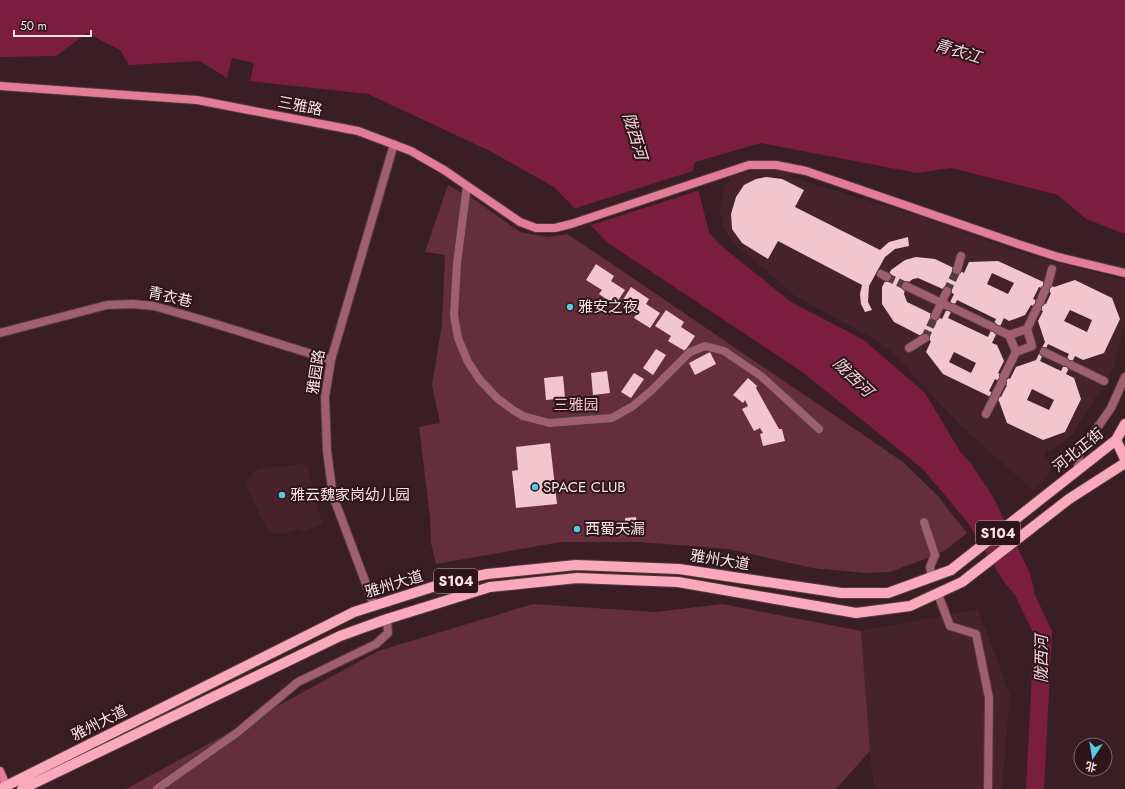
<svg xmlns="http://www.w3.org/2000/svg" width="1125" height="789" viewBox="0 0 1125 789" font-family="Jost,'Noto Sans SC',sans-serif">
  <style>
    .built { fill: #46232c }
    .green { fill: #642e3c }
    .water { fill: #7b1d3e }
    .pier { fill: #391e25 }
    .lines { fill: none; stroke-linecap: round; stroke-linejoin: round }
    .river { stroke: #7b1d3e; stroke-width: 18 }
    .building { fill: #f2c6cf; fill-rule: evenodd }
    .street-tunnel { stroke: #563c42; stroke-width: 8; stroke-dasharray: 8 4; stroke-linecap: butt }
    .street-casing { stroke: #543a40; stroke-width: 10 }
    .secondary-casing { stroke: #543a40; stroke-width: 10 }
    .primary-casing { stroke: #543a40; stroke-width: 12 }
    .street { stroke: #9f5f6e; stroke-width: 8 }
    .secondary { stroke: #e37c96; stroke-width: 8 }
    .primary { stroke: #f9a9bb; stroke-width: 10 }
    .poi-dot { fill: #57c9e2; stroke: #2e151b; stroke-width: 1.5 }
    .labels { text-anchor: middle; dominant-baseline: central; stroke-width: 4; stroke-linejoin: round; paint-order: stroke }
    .shield { fill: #2e151b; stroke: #bba7aa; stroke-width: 1 }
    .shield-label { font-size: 14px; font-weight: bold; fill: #f8e5e8 }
    .street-label { font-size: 15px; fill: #f8e5e8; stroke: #2e151b }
    .poi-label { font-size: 15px; fill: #f8e5e8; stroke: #2e151b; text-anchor: start }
    .park-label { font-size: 15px; fill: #f6c0cb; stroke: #2e151b }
    .water-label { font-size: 16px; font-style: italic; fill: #f1d5da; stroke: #2e151b }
  </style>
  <rect width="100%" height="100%" fill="#391e25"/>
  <path class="built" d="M752 171H777L791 173 790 177 919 216 1018 252 1125 280V325L1113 369 1072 435 1053 450 1045 451V458L1053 459 1048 477 1033 490 961 426 893 353 869 336 795 296 732 241 724 228 720 212 724 184 730 181 729 177Z
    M302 464 308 468 317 507 323 524 303 532 302 530 297 529 282 535 272 532 267 530 245 483 254 471 262 468Z
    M978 609 1010 695 1002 789H874L870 751 861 631Z"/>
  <path class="green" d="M448 185 475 200 520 232 548 237 567 234 587 247 903 462 937 495 967 533 944 551 928 558 890 572 866 573 812 568 729 549 638 542H561L436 564 431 543 430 517 419 427 440 423 432 385 442 325 445 255 425 252Z
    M533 604 655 612 722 604 861 631 870 751 836 789H126L378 651Z"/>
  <path class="water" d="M0 0H1125V234L1086 219 1058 195 951 168 917 173 761 143 695 162 693 169 709 232 718 243 791 302 864 340 925 393 961 453 972 465 992 495 1029 571 1034 588 1033 606 1016 596 1004 582 968 523 923 469 801 371 608 243 554 187 490 151 368 94 250 81 254 63 232 58 227 78 200 61 129 65 120 50 87 33 56 56 0 57Z"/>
  <path class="pier" d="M696 170 700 190 588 226 573 209Z"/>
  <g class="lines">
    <path class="river" d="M1019 582 1043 633 1035 789"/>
  </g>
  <path class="building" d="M766 177 782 179 804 190 795 207 880 250 889 242 908 237 909 246 895 249 885 257 869 286 868 302 872 310 865 312 861 304 860 294 862 285 778 241 768 259 742 243 732 229 731 214 736 197 744 185 756 179Z
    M916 257 935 259 964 273 969 262 998 261 1054 287 1075 280 1112 298 1120 319 1104 353 1083 360 1075 356 1066 374 1074 378 1081 399 1065 432 1043 440 1007 423 999 401 943 374 926 352 931 341 894 322 882 304V287L891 270 905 260ZM992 273 1014 283 1008 294 987 284ZM918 278 954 294 942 319 907 302 904 294 906 284 913 279ZM1039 287 1051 293 1046 304 1033 299ZM957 300 996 319 988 337 948 318ZM1031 305 1043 311 1038 321 1045 342 1036 360 1016 367 1010 379 998 373 1004 361 997 345 992 343 1004 318 1009 321 1025 315ZM1070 310 1092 320 1087 332 1064 321ZM1048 344 1069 354 1061 371 1040 361ZM954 352 976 363 971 373 949 362ZM995 379 1007 385 1001 397 989 391ZM1032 389 1054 400 1049 410 1027 400Z
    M596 264 614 276 611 281 625 290 615 305 599 294 602 290 586 280Z
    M631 287 649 299 646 304 660 313 650 328 634 318 637 313 621 303Z
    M666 310 684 322 681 327 695 336 685 351 668 341 671 336 655 326Z
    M656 349 666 355 653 375 643 368Z
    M710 352 716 364 695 375 689 363Z
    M607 371 610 393 593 395 591 373Z
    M634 373 644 379 631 398 621 392Z
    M563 376 565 398 546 400 544 378Z
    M748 378 757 386 756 388 779 429H782L785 441 763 446 760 434 763 433 760 428 754 431 742 409 748 406 745 400 743 403 733 395Z
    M550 443 557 504 516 508 512 471 518 470 516 447Z
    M636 517 638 532 626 533 625 518Z"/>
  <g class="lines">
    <path class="street-tunnel" d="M887 277 906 286
      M947 291 957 270
      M925 338 935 316"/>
    <defs>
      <path id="street" d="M467 186 457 263 454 315 458 338 468 362 480 380 498 399 513 410 523 416 549 423 612 418 633 406 651 391 690 352 705 346 724 351 761 376 819 429
        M957 270 961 256
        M881 274 887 277
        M1048 284 1052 269
        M906 286 948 306
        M1040 302 1045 290
        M953 308 993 327
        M935 316 947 291
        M1027 329 1009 335 1016 352 1032 346 1027 329 1037 308
        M998 330 1009 335
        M0 333 107 305 132 304 154 306 206 321 331 360
        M909 348 925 338
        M1044 352 1065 362
        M1071 365 1104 381
        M1004 376 1016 352
        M996 394 1002 382
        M986 414 994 398
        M1078 469 1079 454 1111 408 1125 377
        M924 522 935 555 930 567 932 577
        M938 594 950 626 976 634 989 698 988 789
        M374 605 333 496 327 451 325 397 331 360 394 144
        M157 789 238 732 298 682 376 644 388 633 387 619"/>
      <path id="secondary" d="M0 86 197 100 358 131 411 151 444 170 520 222 536 228H555L571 224 749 165H776L806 171 1018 244 1058 257 1125 273
        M0 771 6 785"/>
      <path id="primary" d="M1116 440 1125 459
        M0 789 354 612 445 583 487 574 576 565 679 569 841 593H888L951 570 1116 440 1125 424
        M22 789 340 636 387 619 490 587 577 578 678 582 856 613 910 606 962 582 1069 499 1125 463"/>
    </defs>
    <use href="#street" class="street-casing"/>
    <use href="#secondary" class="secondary-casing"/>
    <use href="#primary" class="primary-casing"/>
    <use href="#street" class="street"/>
    <use href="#secondary" class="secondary"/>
    <use href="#primary" class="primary"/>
  </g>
  <g class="poi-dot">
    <circle cx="570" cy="307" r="4"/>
    <circle cx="535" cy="487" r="4"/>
    <circle cx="282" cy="495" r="4"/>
    <circle cx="577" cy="529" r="4"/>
  </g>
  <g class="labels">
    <g class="shield">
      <rect x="976" y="521" width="44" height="24" rx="3"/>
      <rect x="434" y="569" width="44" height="24" rx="3"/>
    </g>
    <g class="shield-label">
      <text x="998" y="533">S104</text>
      <text x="456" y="581">S104</text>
    </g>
    <g class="street-label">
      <text transform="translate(300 106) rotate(11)">三雅路</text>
      <text transform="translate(170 297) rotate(13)">青衣巷</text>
      <text transform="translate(316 372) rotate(-81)">雅园路</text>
      <text transform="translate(1078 450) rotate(-39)">河北正街</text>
      <text transform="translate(720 560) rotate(9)">雅州大道</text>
      <text transform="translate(394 584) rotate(-17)">雅州大道</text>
      <text transform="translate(99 723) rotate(-27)">雅州大道</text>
    </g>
    <g class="poi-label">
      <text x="578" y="307">雅安之夜</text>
      <text x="543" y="487">SPACE CLUB</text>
      <text x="290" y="495">雅云魏家岗幼儿园</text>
      <text x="585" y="529">西蜀天漏</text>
    </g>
    <g class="park-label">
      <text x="576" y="405">三雅园</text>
    </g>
    <g class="water-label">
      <text transform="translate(958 51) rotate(17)">青衣江</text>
      <text transform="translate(635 136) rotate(73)">陇西河</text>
      <text transform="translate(853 377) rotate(44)">陇西河</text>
      <text transform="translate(1041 659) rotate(-90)">陇西河</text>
    </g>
  </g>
  <g transform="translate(1093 757) rotate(192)"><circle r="19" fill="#2e151b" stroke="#7f686d"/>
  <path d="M0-3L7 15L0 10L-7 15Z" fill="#57c9e2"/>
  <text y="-6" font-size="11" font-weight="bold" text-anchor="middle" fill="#f8e5e8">北</text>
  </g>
  <path d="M14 30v6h77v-6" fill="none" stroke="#f8e5e8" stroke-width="2"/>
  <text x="20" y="30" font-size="12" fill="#f8e5e8" stroke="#2e151b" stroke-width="3" paint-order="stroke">50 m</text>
</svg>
